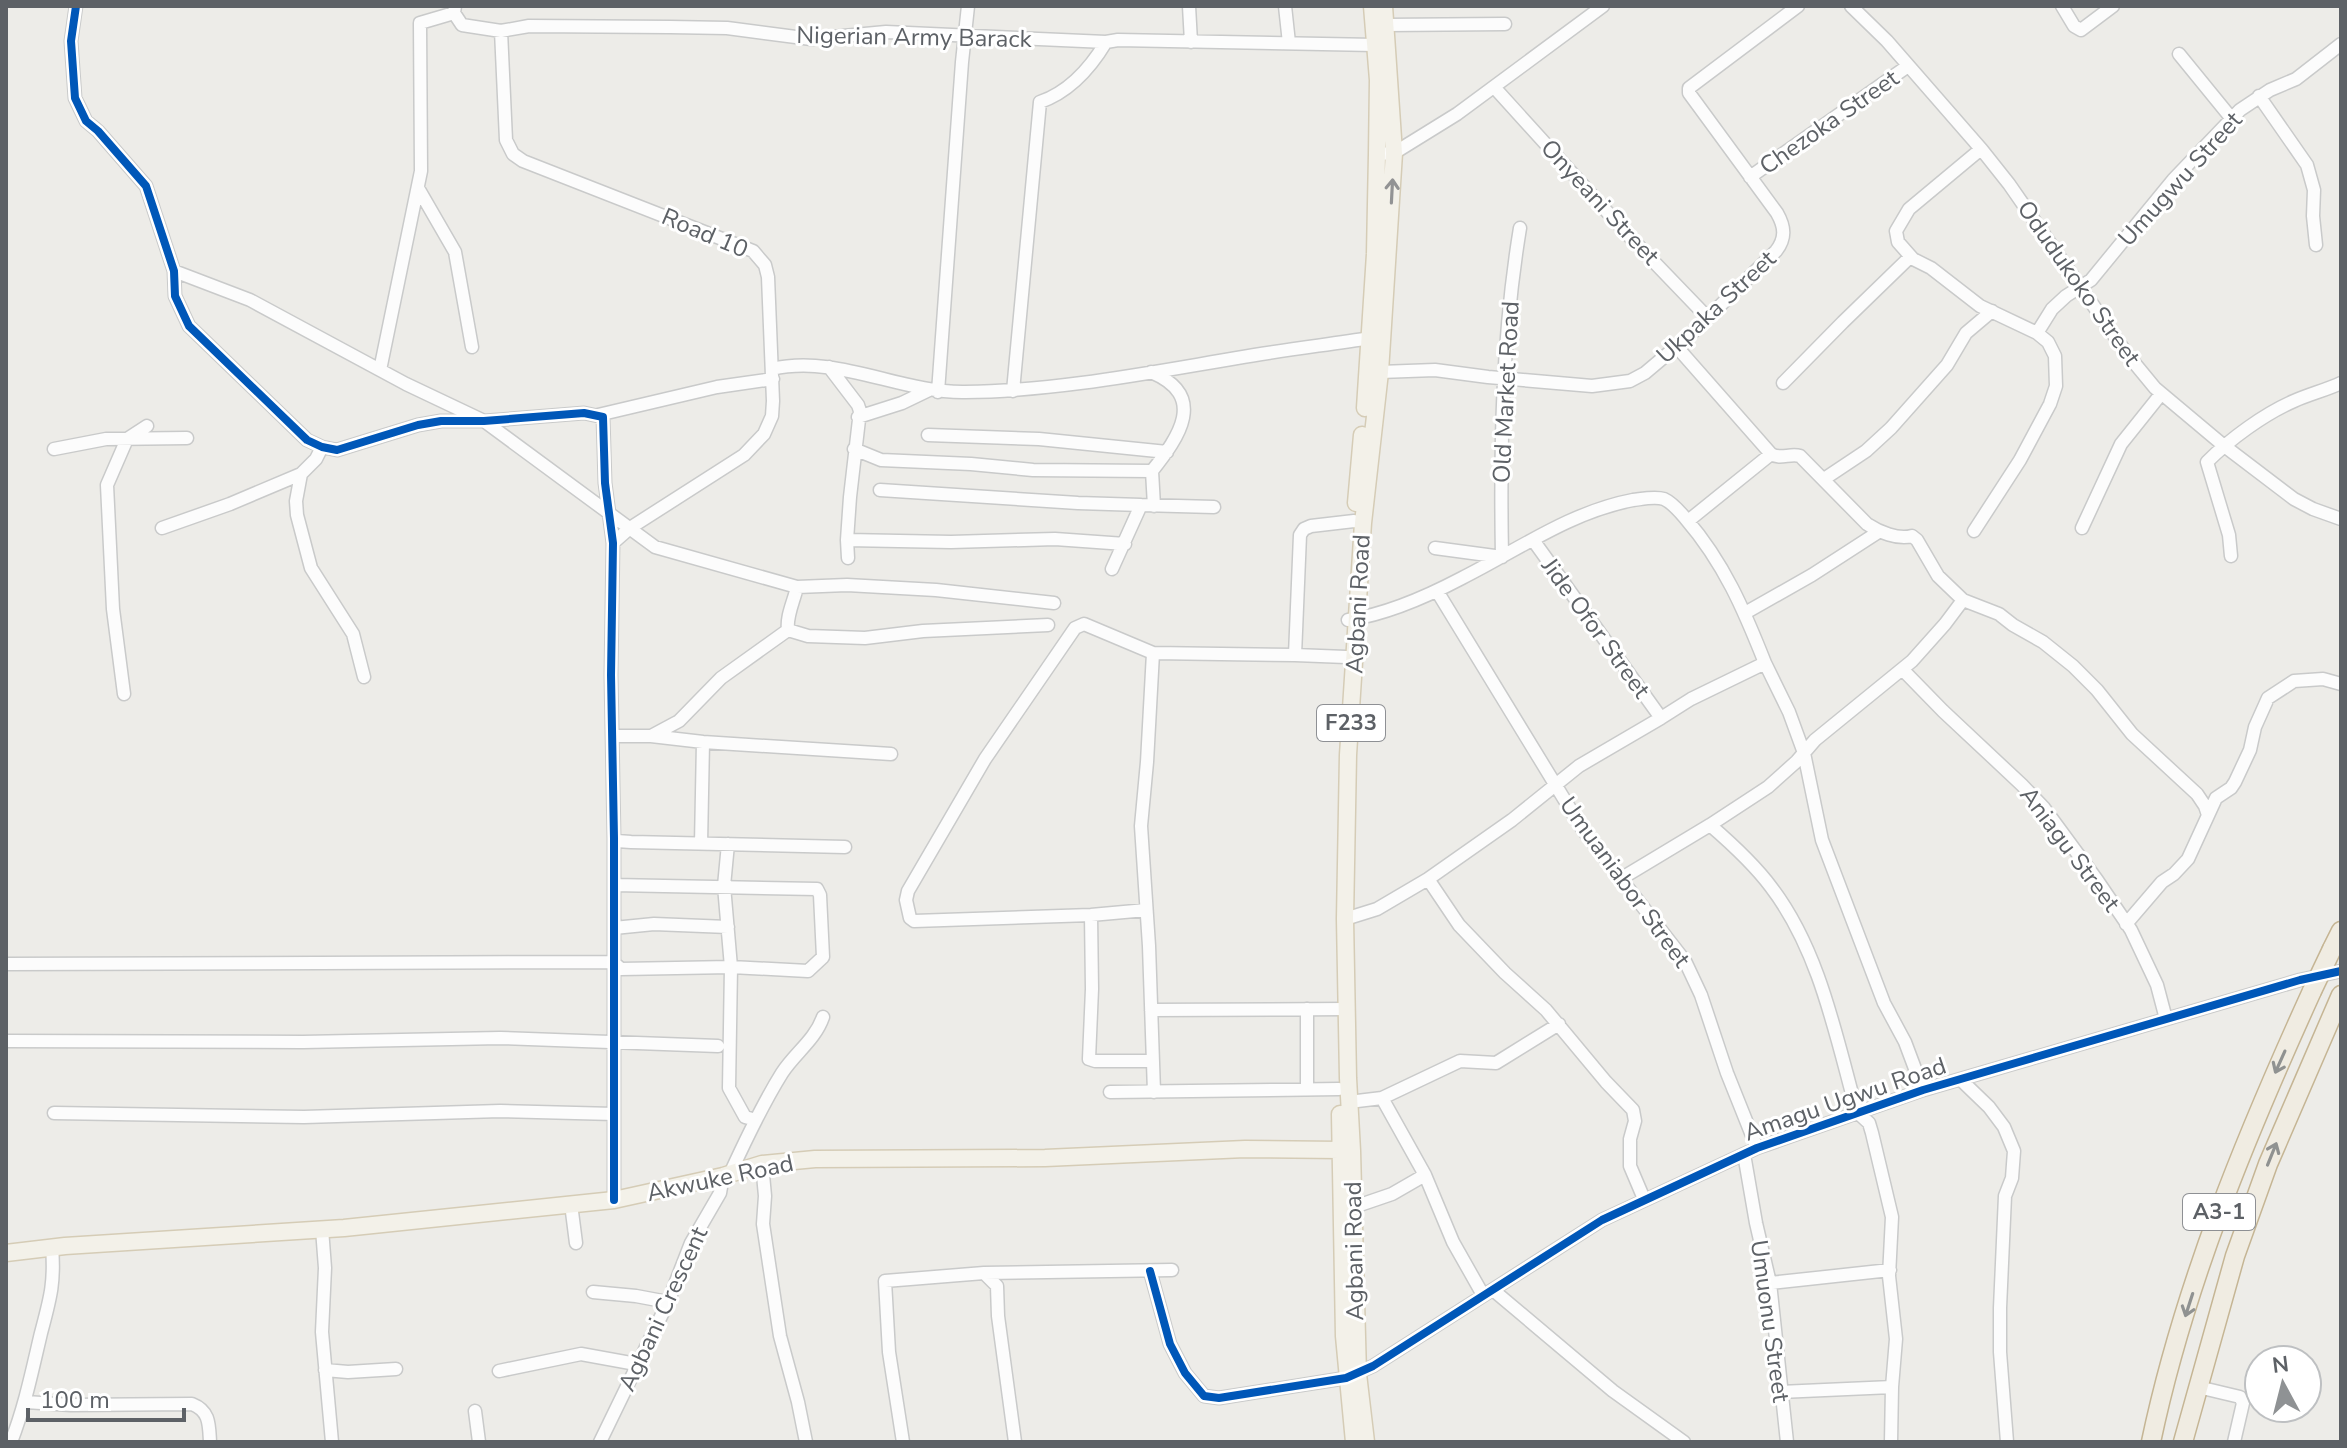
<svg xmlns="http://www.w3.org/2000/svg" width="2347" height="1448" viewBox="0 0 2347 1448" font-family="'Nunito Sans',sans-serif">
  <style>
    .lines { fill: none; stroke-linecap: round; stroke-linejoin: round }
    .minor-casing { stroke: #c9caca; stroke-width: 15 }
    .major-casing { stroke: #d5ccb6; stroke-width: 19 }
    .highway-casing { stroke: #c5b594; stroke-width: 21 }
    .minor { stroke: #fcfcfc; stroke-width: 12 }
    .major { stroke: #f3f1e9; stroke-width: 16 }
    .highway { stroke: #f0ece2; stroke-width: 18 }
    .highway-bridge-casing { stroke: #c5b594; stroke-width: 21; stroke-linecap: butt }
    .highway-bridge { stroke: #f0ece2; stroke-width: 18 }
    .cycleway-casing { stroke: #fff; stroke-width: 13 }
    .cycleway { stroke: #0057b8; stroke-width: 8 }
    .oneway { stroke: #929394 }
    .oneway2 { stroke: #909291 }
    .labels { text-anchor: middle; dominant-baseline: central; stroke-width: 6; stroke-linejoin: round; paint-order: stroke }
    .shield { fill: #fff; stroke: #8e9094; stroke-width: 2 }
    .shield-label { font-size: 22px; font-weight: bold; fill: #5d6166 }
    .street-label { font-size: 24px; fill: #5d6166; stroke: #fff }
  </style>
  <rect width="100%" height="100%" fill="#edece8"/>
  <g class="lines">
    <defs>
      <path id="minor" d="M76 6 71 41 75 98 86 121 98 131 146 186 174 271 175 296 189 326 307 440 322 447 337 450 418 425 441 421H484L584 413 603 417 605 483 613 543 611 675 614 838V1200
        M455 6 454 13 462 25 501 31 529 26 670 27 727 28 811 39 886 32 1106 42 1118 40 1375 45
        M1189 6 1191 42
        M1285 6 1289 43
        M1851 6 1887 41 1982 150 2009 184 2127 354 2155 388 2223 445 2294 499 2313 509 2341 519
        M2062 6 2074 26 2081 30 2113 6
        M1386 25 1505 24
        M501 31 506 140 513 154 523 161 753 251 765 265 768 277 773 401 772 416 764 434 744 455 630 528 613 543
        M2179 54 2232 119
        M1494 87 1630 237 1707 317
        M2259 96 2307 165 2314 190 2313 216 2316 245
        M1377 154 1394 153 1457 114 1603 6
        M1750 177 1908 66
        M418 188 455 252 472 347
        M174 271 250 300 406 384 484 421 655 547 797 587
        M2037 333 2052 309 2066 296 2091 280 2173 180 2240 110 2270 90 2296 79 2341 44
        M1676 346 1771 454C1780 460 1790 453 1800 456L1867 524C1879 532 1898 540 1912 536L1917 540 1938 576 1963 600 1999 614 2013 625 2043 642 2073 666 2097 690 2132 734 2197 794 2205 806 2208 815
        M829 367 858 405 860 411 850 497 847 540 848 558
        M772 369C837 354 900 393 965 392 1056 391 1147 373 1237 358 1282 350 1326 345 1371 338L1377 340
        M380 370 421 171 420 23 454 13
        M1151 372C1208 396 1179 437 1152 471L1154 506
        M1380 372 1435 370 1488 377 1592 386 1630 381 1645 373 1690 335 1776 251C1786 238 1785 227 1777 213L1689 93V88L1798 6
        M1783 383 1843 322 1910 257
        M1013 391 1040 102C1069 92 1091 67 1106 42
        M938 392 962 62 968 6
        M598 415 717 387 773 379
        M858 417 902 403 929 390
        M928 435 1039 439 1167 452
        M54 449 106 439 187 438
        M854 449 881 460 971 464 1033 470 1152 471
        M301 474 296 501 297 515 311 568 353 634 364 677
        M1824 479 1866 451 1891 428 1947 365 1966 333 1992 311
        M880 490 1078 503 1141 505
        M1688 521 1771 454
        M162 528 230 504 301 474 316 459 322 447
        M2082 528 2121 444 2161 394
        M1974 531 2020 460 2050 404 2056 386 2055 356 2048 342 2037 333 1980 306 1931 268 1913 259 1898 242 1896 231 1909 209 1981 149
        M847 540 951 542 1055 539 1125 544
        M1435 548 1502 557C1500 446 1502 337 1520 228
        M2231 556 2229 535 2207 462C2230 439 2264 414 2294 401 2310 394 2326 390 2341 383
        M1112 569 1141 505 1214 507
        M1437 591 1583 830 1685 961 1701 995 1727 1073 1757 1148
        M1745 613 1812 575 1880 531
        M1348 620C1388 614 1426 597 1462 578 1518 550 1570 512 1633 500 1642 499 1655 496 1664 499 1673 503 1680 512 1686 519 1724 563 1744 610 1765 663L1691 699 1661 718
        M788 630C786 616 794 601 797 587L847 585 936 590 1054 603
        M1153 653 1147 762 1141 826 1149 946 1154 1092
        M1295 655 1300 535 1304 529 1311 526 1354 521 1363 523
        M1765 663 1789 712 1804 753 1822 840 1884 1003 1905 1042 1923 1090
        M1902 669 1943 711 2022 785 2044 808 2097 880 2131 930 2157 985 2166 1019
        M124 694 113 609 107 485 127 439 147 426
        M613 736H651L703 742 891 754
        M651 736 679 721 721 678 788 630 808 636 865 638 923 631 1048 625
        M1710 825C1732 844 1754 864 1771 887 1820 951 1836 1037 1857 1112L1869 1123 1872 1133 1892 1217 1889 1276 1896 1339 1892 1387 1780 1392
        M614 838 617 841 631 842 845 847
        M701 844 703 742
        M728 844 724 886 731 967 729 1088 745 1117 756 1120
        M1622 878 1710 825 1768 787 1797 761 1815 740 1912 661 1945 624 1963 600
        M1428 879 1459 925 1505 973 1546 1010 1606 1082 1633 1110 1635 1121 1630 1139V1166L1644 1199
        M1146 910 1091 915 914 921 910 918 906 900 908 891 985 759 1075 628 1084 624 1153 653 1295 655 1346 657 1355 660
        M1091 915 1092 989 1089 1059 1095 1061H1153
        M1345 919 1377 909 1428 879 1512 820 1579 766 1661 718 1533 540
        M2126 924 2162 882 2174 874 2188 859 2216 798 2231 788 2235 782 2250 750 2255 727 2268 698 2294 681 2323 679 2341 684
        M614 928 654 924 728 927
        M6 964 613 962 621 969 731 967 808 971 823 957 820 895 817 889 614 885
        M1307 1009V1089
        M1151 1010 1347 1009
        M6 1041 303 1042 500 1038 718 1046
        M1961 1080 1989 1107 2004 1127 2014 1151 2012 1178 2005 1196 2000 1308V1352L2007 1442
        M1110 1092 1339 1089
        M1382 1098 1425 1175 1453 1242 1483 1295
        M1349 1102 1382 1098 1460 1061 1496 1063 1559 1024
        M54 1113 304 1117 500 1111 614 1114
        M1744 1154 1756 1223 1770 1283 1787 1442
        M762 1164 765 1196 763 1224 780 1336 798 1402 806 1442
        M730 1174C746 1139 762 1105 782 1073 795 1053 815 1040 823 1017
        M571 1204 576 1243
        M1354 1207 1392 1194 1425 1175
        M322 1229 325 1268 322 1332 332 1442
        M1150 1271 1170 1344 1185 1373 1204 1396 1219 1398 1346 1378 1373 1366 1602 1220 1757 1148 1923 1090 2300 980 2341 971
        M984 1273 997 1286 998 1316 1015 1442
        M1770 1283 1890 1270
        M1493 1290 1613 1391 1684 1442
        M593 1292 636 1296 668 1302
        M325 1370 348 1372 396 1369
        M499 1371 581 1354 636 1364
        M2198 1387 2240 1397 2243 1403 2234 1442
        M26 1402 71 1405 192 1404C210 1411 209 1425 210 1442
        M475 1411 479 1442
        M11 1442C25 1406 32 1371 41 1333 50 1299 55 1283 52 1247
        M600 1442 668 1302 691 1243 720 1193 723 1176
        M903 1442 889 1352 885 1281 984 1273 1172 1270
        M1891 1442 1892 1387"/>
      <path id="major" d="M1365 408 1375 254 1377 154 1378 80 1372 6
        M1356 503 1362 435
        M1340 1114 1344 1336 1354 1442
        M6 1253 65 1246 344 1228 614 1200 723 1176 762 1164 815 1159 1045 1158 1245 1149 1340 1150
        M1366 1442 1358 1374 1352 1151 1348 1078 1345 919 1348 755 1363 523 1380 372 1394 153 1384 6"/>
      <path id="highway" d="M2332 949 2341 931
        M2151 1442C2184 1285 2246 1136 2312 991
        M2183 1442 2235 1256 2268 1164 2341 995"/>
    </defs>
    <use href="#minor" class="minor-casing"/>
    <use href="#major" class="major-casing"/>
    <use href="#highway" class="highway-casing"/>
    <use href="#minor" class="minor"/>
    <use href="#major" class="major"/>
    <use href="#highway" class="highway"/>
    <defs>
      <path id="highway-bridge" d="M2312 991 2332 949"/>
    </defs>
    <use href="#highway-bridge" class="highway-bridge-casing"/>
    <use href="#highway-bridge" class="highway-bridge"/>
    <defs>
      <path id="cycleway" d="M76 6 71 41 75 98 86 121 98 131 146 186 174 271 175 296 189 326 307 440 322 447 337 450 418 425 441 421H484L584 413 603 417 605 483 613 543 611 675 614 838V1200
        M1150 1271 1170 1344 1185 1373 1204 1396 1219 1398 1346 1378 1373 1366 1602 1220 1757 1148 1923 1090 2300 980 2341 971"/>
    </defs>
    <use href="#cycleway" class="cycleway-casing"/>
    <use href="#cycleway" class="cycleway"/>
  </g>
  <defs><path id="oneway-shaft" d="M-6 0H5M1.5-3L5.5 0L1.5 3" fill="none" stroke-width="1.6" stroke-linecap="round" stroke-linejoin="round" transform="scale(2)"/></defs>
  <use class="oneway" href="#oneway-shaft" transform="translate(1392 191) rotate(-87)"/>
  <g class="oneway2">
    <use href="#oneway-shaft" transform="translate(2280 1062) rotate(114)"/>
    <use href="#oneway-shaft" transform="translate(2272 1154) rotate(-68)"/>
    <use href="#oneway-shaft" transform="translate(2189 1305) rotate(108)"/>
  </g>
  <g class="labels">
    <g class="shield">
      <rect x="1317" y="705" width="68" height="36" rx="6"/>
      <rect x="2183" y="1194" width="72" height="36" rx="6"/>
    </g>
    <g class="shield-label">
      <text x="1351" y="723">F233</text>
      <text x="2219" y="1212">A3-1</text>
    </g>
    <g class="street-label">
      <text transform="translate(914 37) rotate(1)">Nigerian Army Barack</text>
      <text transform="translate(1829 122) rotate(-35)">Chezoka Street</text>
      <text transform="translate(2180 179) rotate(-48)">Umugwu Street</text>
      <text transform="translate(1600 202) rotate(47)">Onyeani Street</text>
      <text transform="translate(705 233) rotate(23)">Road 10</text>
      <text transform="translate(2079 283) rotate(55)">Odudukoko Street</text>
      <text transform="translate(1716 307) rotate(-43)">Ukpaka Street</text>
      <text transform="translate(1506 392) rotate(-87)">Old Market Road</text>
      <text transform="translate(1358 604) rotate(-87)">Agbani Road</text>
      <text transform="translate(1596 628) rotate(54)">Jide Ofor Street</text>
      <text transform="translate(2070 849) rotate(53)">Aniagu Street</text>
      <text transform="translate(1625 882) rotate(54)">Umuaniabor Street</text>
      <text transform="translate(1845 1099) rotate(-19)">Amagu Ugwu Road</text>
      <text transform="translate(720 1178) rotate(-12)">Akwuke Road</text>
      <text transform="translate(1354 1251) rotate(-91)">Agbani Road</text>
      <text transform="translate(663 1309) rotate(-65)">Agbani Crescent</text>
      <text transform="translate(1770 1321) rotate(82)">Umuonu Street</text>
    </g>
  </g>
  <rect width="2347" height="1448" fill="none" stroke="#5d6166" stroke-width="16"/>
  <g transform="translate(2283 1384) rotate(353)"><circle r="38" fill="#ffffff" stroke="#bec0c2" stroke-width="2"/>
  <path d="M0-6L14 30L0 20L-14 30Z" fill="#8f9294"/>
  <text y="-12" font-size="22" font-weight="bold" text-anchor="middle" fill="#5d6166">N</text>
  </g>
  <path d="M28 1408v12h156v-12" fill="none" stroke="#5d6166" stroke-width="4"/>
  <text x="40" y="1408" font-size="24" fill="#5d6166" stroke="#ffffff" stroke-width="6" paint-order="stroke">100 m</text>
</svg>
